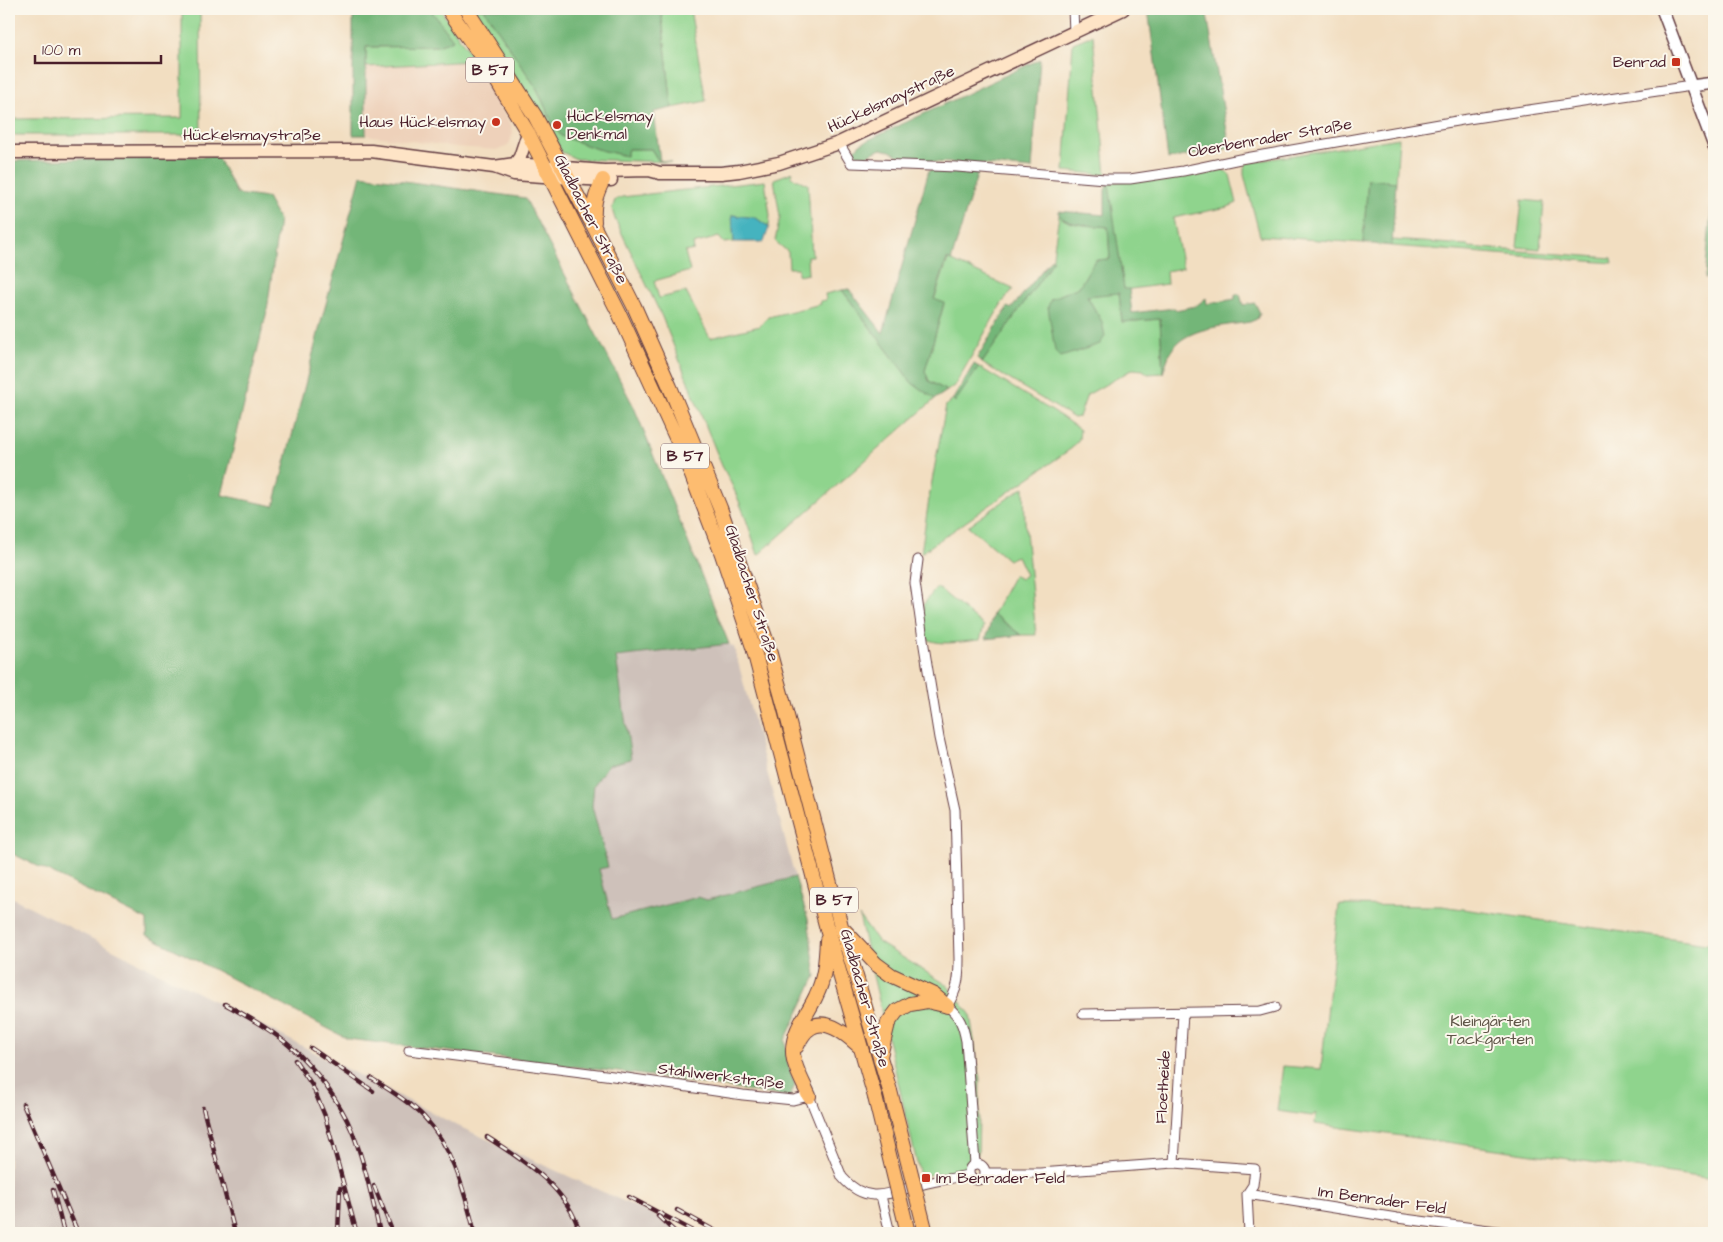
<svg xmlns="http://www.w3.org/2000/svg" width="1723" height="1242" viewBox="0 0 1723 1242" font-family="'Architects Daughter',sans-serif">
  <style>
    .built { fill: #eed1ba }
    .industrial { fill: #cec1ba }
    .green { fill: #8fd48d; stroke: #6c7a5c }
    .forest { fill: #73b678; stroke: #5e6a52 }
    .water { fill: #44b3bf; stroke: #476975 }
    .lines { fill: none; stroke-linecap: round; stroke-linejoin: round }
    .minor-casing { stroke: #633c42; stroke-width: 11 }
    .tertiary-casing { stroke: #633c42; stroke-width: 14 }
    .secondary-casing { stroke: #633c42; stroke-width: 15 }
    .primary-casing { stroke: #633c42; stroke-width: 16 }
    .minor { stroke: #fff; stroke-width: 9 }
    .tertiary { stroke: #fff; stroke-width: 11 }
    .secondary { stroke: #fee4c6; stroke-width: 12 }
    .primary { stroke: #fdbc70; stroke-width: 14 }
    .rail-casing { stroke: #4a1f2b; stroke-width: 4.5 }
    .rail { stroke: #fbf7ec; stroke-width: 2.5; stroke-dasharray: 8; stroke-linecap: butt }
    .primary-bridge-casing { stroke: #633c42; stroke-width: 16; stroke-linecap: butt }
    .primary-bridge { stroke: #fdbc70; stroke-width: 14 }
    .poi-dot { fill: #c8321e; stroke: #fbf7ec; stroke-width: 2 }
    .labels { text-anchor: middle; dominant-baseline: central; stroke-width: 4; stroke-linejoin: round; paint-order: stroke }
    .shield { fill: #fbf7ec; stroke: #7f6065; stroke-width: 1 }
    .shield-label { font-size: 15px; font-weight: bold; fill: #4a1f2b }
    .poi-label { font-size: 16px; fill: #4a1f2b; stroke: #fbf7ec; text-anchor: end }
    .street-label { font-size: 16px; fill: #4a1f2b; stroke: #fbf7ec }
    .park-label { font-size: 16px; fill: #5f5548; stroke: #fbf7ec }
  </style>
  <rect width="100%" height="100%" fill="#fbf7ec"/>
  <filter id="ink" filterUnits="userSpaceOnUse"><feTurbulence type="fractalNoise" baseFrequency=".02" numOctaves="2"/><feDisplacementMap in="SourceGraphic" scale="10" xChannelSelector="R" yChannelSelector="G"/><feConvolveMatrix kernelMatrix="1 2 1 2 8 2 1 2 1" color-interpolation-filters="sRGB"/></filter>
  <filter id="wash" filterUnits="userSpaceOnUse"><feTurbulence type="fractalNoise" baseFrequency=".0096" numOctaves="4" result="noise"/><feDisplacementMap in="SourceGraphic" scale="20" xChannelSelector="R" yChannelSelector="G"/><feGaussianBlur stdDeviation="1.12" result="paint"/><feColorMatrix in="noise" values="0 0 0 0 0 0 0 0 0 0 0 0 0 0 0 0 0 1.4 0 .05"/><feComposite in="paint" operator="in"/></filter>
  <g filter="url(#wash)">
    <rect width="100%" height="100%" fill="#f2dec1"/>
    <path class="built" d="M472 61 511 125 513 133 509 145 498 150 457 147 366 135V67Z"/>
    <path class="industrial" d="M729 644 734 647 795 877 707 900 698 897 612 920 599 869 608 866 592 806 594 785 608 765 631 758 616 657Z
      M9 896 458 1126 669 1222 688 1233H9Z"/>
    <path class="green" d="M182 9H200L201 135H9V119L182 118Z
      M430 9H440L473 58H471L472 61 366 67V47L438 46 453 40Z
      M472 9H484L537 89 553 124 561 136 597 149 626 156 628 149H651L658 160 671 162 576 159 562 152Z
      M661 9H690L706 101 672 108Z
      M1093 35 1106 175 1064 171 1073 43Z
      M1399 138 1396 182 1368 179 1363 243 1260 236 1244 175V169L1246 163Z
      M1219 167 1230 175 1237 203 1228 207 1173 218 1183 268 1166 271 1167 284 1124 290 1108 183Z
      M793 172 791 177 808 184 812 256H807L808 274 798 276V268H789L788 252 775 241 780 217 774 179Z
      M765 181 770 215 769 227 756 218 732 215 734 242 724 243 719 237 693 244 694 250 685 252 690 271 654 281 659 298 686 292 710 338 760 326 768 317 821 304 820 301 826 300 825 294 842 290 912 383 935 399 758 555C748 524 738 494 722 466L662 317 615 219 612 209 615 200 622 197Z
      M1522 200 1544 202 1540 249 1517 247Z
      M1059 215C1068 227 1094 225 1108 227L1110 259 1095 260 1079 287 1051 299 1102 322 1087 296 1119 292 1122 322 1160 319 1163 373 1148 374 1143 370 1133 369 1087 395 1079 417 1074 418 982 363 1053 261C1052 256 1058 224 1059 215Z
      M1392 240 1468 245 1469 247 1612 258 1613 263 1392 246Z
      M948 259 1013 289 1002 303 955 385 947 391 929 381 925 371 944 304 934 300Z
      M979 367 1062 417 1080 430 1079 439 1072 448 921 553 930 492 946 405 953 399 955 401Z
      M1024 487 1025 521 1036 635H1021L993 614 1014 575 1020 579 1026 575 1017 556 1008 560 968 526Z
      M937 587 984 626 980 640C966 641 937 647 926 638L923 605Z
      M1339 905 1442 906 1714 945V1179L1315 1124 1316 1113 1312 1116 1277 1111 1283 1066 1321 1069Z
      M859 916 878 942 947 985 970 1014 980 1079 978 1154 966 1170 920 1176Z
      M935 1229 970 1232 971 1233H936Z"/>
    <path class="forest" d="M353 9H430L453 40 438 46 366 47V135H353Z
      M484 9H661L672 108 654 112 660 161 658 160 651 149H628L626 156 597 149 561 136 553 124 537 89Z
      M1148 9H1206L1230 148 1168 159Z
      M1040 59 1032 169 978 164 908 161 890 151 881 149 872 153 863 159 859 158 854 151 860 144Z
      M217 156 237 194 267 198 279 220 267 311 222 495 274 506 321 322 361 175 525 198 634 407 729 644 616 657 631 759 608 765 594 785 592 806 608 867 599 869 612 919 698 897 707 900 795 877 808 919 816 976 785 1040 788 1064 795 1085 790 1097 643 1075 348 1039 147 935V920L9 852V161Z
      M929 170 978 172 951 261 947 259 934 299 944 303 925 371 929 381 947 391 935 399 912 383 842 290 849 289 883 333Z
      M1713 171H1714V277L1705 278 1714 178Z
      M1368 179 1396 182 1392 246 1363 243Z
      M1108 183 1109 184 1124 289H1129L1132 313 1175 308V310L1196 306 1206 298 1207 304 1235 299V295L1240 294 1243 305 1255 303 1260 313 1257 319 1250 322C1225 326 1186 327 1171 351 1168 357 1165 366 1163 373L1160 319 1122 322 1119 293 1087 296 1102 322 1105 336 1100 344 1061 357 1055 351 1048 307 1051 299 1079 287 1095 260 1110 259 1108 227C1094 225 1067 226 1059 215V211L1105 215V190Z
      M1052 258 1053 261 982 363 977 358 1008 307 1011 309Z
      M974 364 979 367 955 402 953 399Z
      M993 614 1021 635 986 639Z"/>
    <path class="water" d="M732 215 756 218 769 227 764 242H734Z"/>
  </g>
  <g filter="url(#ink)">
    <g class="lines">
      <defs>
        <path id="minor" d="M1073 9 1074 32
          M839 143 851 163 957 167 1105 179H1130L1183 171 1240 159 1468 119 1691 86
          M918 560 915 583 924 646 939 738 955 810 959 959C959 979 958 989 947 1006 960 1016 963 1025 966 1041L975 1164
          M1083 1014 1260 1011 1275 1007
          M409 1050 613 1076 743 1095 793 1100 809 1096 842 1177C869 1209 894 1190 927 1183 941 1180 955 1178 968 1175
          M1174 1163 1183 1013
          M969 1172a8 8 0 1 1 16 0a8 8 0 1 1-16 0Z
          M985 1173H1040L1174 1163 1255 1169 1253 1185 1247 1194 1249 1233
          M1247 1194 1397 1218 1512 1233
          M881 1196 890 1233"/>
        <path id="tertiary" d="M1662 9 1714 146
          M1691 86 1714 83"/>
        <path id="secondary" d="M9 152 371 151 494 167 514 174 587 179 611 180
          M515 164 520 157 528 133
          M494 167 515 164 604 171 649 170 660 173H721L739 171 779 163 839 143 1123 9"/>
        <path id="primary" d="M448 9 488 66 528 133 619 313 684 455 722 554 753 647 827 929 875 1097
          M466 9 535 116 594 227 634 306 670 387 720 508 767 643 785 708 841 926 890 1091
          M594 222C593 204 595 196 603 180
          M844 930 876 964 891 975 934 995 947 1006
          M797 1046C813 1008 840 1028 860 1047
          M880 1056 888 1023 897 1011 910 1004 927 1001 944 1005
          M809 1096C803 1082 792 1064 793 1049 794 1028 808 1014 816 996 825 978 826 959 827 940"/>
      </defs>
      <use href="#minor" class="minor-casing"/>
      <use href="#tertiary" class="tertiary-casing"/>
      <use href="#secondary" class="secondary-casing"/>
      <use href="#primary" class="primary-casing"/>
      <use href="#minor" class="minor"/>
      <use href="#tertiary" class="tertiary"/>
      <use href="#secondary" class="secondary"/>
      <use href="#primary" class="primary"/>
      <defs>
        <path id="rail" d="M225 1004C248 1017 272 1030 292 1048 315 1068 340 1102 352 1131 365 1163 372 1199 380 1233
          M311 1048 373 1091
          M295 1060 312 1085 325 1116 356 1230
          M371 1078C389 1090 410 1102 424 1117 455 1150 464 1192 475 1233
          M23 1104 78 1233
          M203 1108 235 1233
          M487 1137C524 1161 568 1188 580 1233
          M374 1186 393 1233
          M53 1190 64 1233
          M629 1197 697 1233
          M677 1210 719 1233
          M658 1216 676 1233
          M338 1233 340 1188"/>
      </defs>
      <use href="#rail" class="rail-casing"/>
      <use href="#rail" class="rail"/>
      <defs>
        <path id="primary-bridge" d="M890 1091 926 1233
          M875 1097 908 1233"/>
      </defs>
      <use href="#primary-bridge" class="primary-bridge-casing"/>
      <use href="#primary-bridge" class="primary-bridge"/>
    </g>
  </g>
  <g class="poi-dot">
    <rect x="1671" y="57" width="10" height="10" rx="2.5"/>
    <circle cx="496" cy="122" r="5"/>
    <circle cx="557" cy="125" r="5"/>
    <rect x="921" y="1173" width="10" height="10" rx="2.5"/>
  </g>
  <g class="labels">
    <g class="shield">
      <rect x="466" y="57.5" width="48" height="25" rx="4"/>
      <rect x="661" y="443.5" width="48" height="25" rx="4"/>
      <rect x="810" y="887.5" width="48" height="25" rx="4"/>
    </g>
    <g class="shield-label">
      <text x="490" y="70">B 57</text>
      <text x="685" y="456">B 57</text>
      <text x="834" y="900">B 57</text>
    </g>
    <g class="poi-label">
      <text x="1666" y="62">Benrad</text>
      <text x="567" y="116" text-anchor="start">Hückelsmay<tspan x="567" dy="18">Denkmal</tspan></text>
      <text x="486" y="122">Haus Hückelsmay</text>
      <text x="936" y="1178" text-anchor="start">Im Benrader Feld</text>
    </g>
    <g class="street-label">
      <text transform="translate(891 99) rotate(-25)">Hückelsmaystraße</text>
      <text x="252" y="135">Hückelsmaystraße</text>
      <text transform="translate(1270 138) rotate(-10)">Oberbenrader Straße</text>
      <text transform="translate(591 219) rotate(63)">Gladbacher Straße</text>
      <text transform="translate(752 593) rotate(72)">Gladbacher Straße</text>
      <text transform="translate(865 998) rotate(74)">Gladbacher Straße</text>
      <text transform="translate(721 1076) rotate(7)">Stahlwerkstraße</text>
      <text transform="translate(1163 1087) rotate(-87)">Floetheide</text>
      <text transform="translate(1382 1200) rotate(8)">Im Benrader Feld</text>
    </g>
    <g class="park-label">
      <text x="1490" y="1021">Kleingärten<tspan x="1490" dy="18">Tackgarten</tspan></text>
    </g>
  </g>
  <rect width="1723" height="1242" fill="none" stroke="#fbf7ec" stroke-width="30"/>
  <path d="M35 55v8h126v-8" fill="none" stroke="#4a1f2b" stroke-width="2.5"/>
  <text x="42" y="55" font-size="15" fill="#4a1f2b" stroke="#fbf7ec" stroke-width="4" paint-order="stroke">100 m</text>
</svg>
